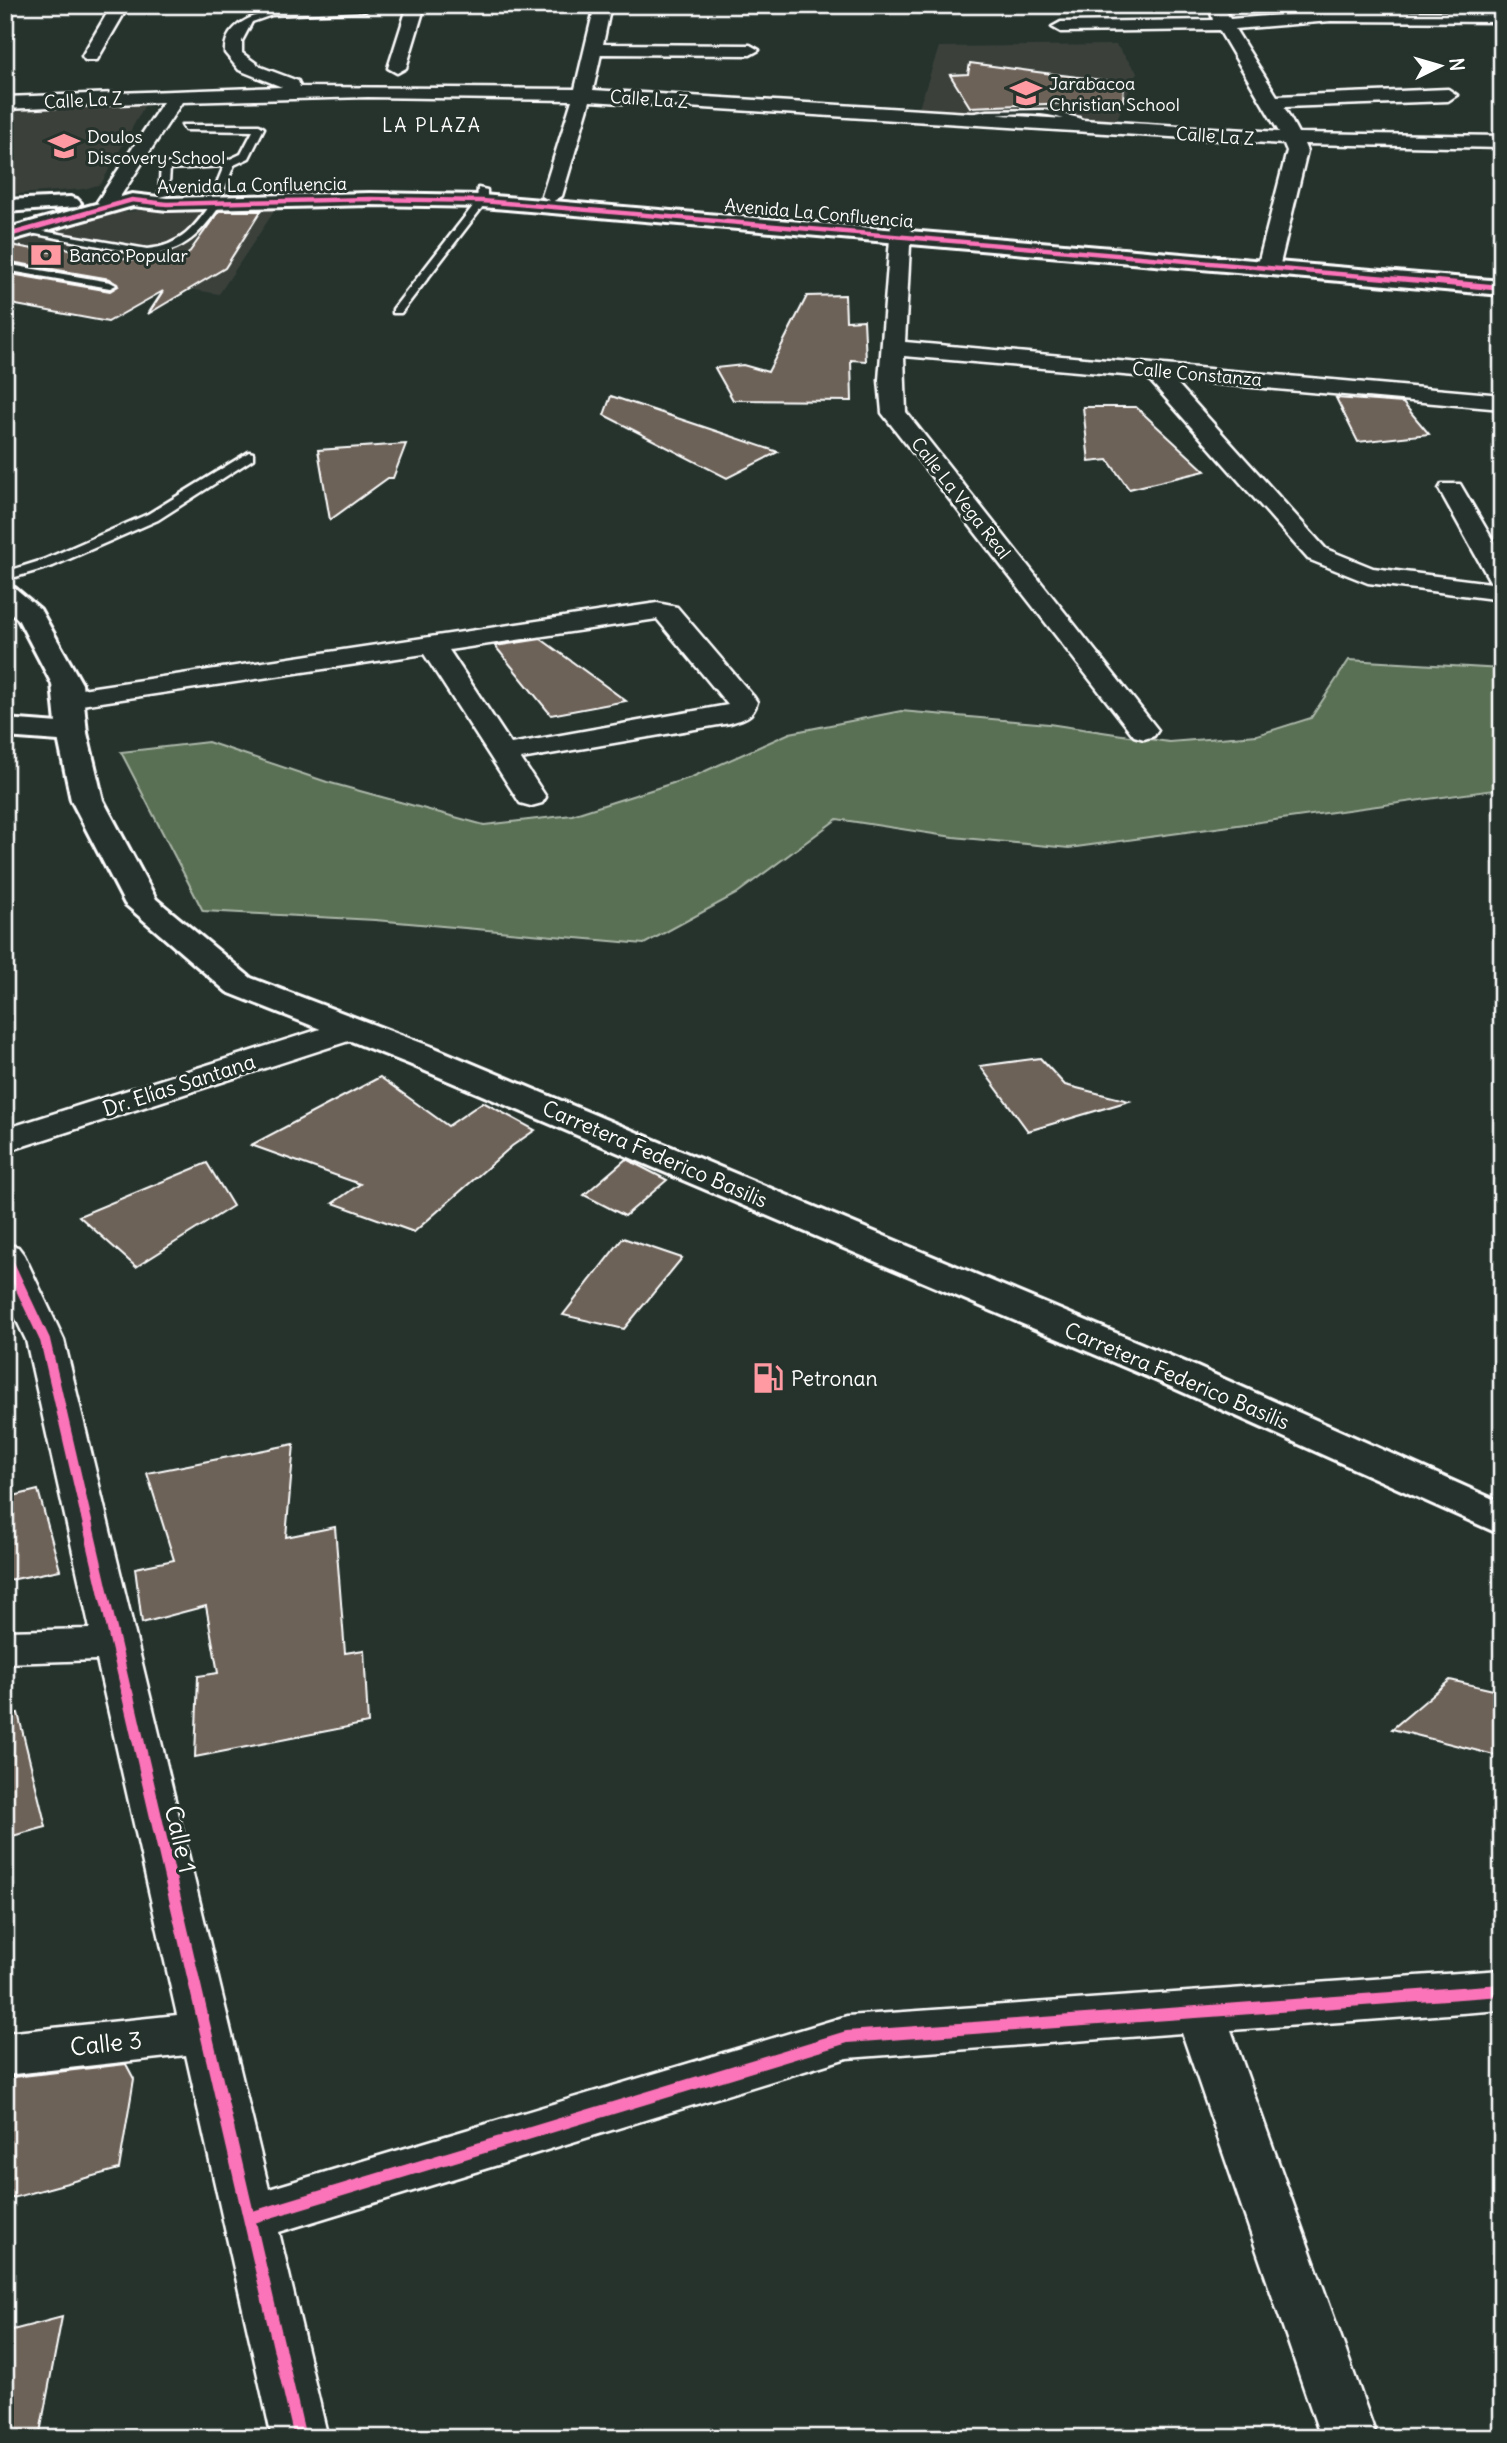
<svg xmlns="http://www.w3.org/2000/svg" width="1507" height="2443" viewBox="0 0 1507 2443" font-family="Delius,sans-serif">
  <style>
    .built { fill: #3b413a }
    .green { fill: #5a7054; stroke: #acb8aa; stroke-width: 2 }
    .building { fill: #6d6259; stroke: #fff; stroke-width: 2 }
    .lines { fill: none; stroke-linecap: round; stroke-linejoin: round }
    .service-casing { stroke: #fff; stroke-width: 5 }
    .minor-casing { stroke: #fff; stroke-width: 5 }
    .tertiary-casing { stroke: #fff; stroke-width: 6 }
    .secondary-casing { stroke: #fff; stroke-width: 6 }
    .service { fill: #26332d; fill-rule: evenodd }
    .minor { fill: #26332d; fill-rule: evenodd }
    .tertiary { fill: #26332d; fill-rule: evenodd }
    .secondary { fill: #26332d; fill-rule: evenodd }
    .cycleway-far3-casing { stroke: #26332d; stroke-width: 7 }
    .cycleway-far2-casing { stroke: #26332d; stroke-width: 9 }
    .cycleway-far1-casing { stroke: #26332d; stroke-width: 14 }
    .cycleway-casing { stroke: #26332d; stroke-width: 17 }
    .cycleway-far3 { stroke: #fb73b8; stroke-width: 4.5 }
    .cycleway-far2 { stroke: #fb73b8; stroke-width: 6 }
    .cycleway-far1 { stroke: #fb73b8; stroke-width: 10 }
    .cycleway { stroke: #fb73b8; stroke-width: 12 }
    .labels { text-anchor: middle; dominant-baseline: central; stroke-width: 6; stroke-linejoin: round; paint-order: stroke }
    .far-poi-label { font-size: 18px; fill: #fff; stroke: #26332d; text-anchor: start }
    .far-street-label { font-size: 18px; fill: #fff; stroke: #26332d }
    .far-neighbourhood-label { font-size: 19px; letter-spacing: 2px; fill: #fff; stroke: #26332d }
    .street-label { font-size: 21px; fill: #fff; stroke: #26332d }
    .poi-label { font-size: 21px; fill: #fff; stroke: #26332d; text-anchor: start }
    .near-street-label { font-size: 24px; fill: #fff; stroke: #26332d }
  </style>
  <rect width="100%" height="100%" fill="#26332d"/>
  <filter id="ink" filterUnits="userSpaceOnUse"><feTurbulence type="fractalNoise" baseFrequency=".0143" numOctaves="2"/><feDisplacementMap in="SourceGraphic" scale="14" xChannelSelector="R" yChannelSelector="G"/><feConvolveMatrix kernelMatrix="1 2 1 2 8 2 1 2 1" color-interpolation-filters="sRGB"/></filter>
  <g filter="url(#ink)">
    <path class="built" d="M1116 45 1137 72 1114 126 917 114 939 47Z
      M147 101 101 184 84 189 5 195V107Z
      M279 204 219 294 5 258V239L97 216 164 207Z"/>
    <path class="green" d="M1349 660 1502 669V789L1069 848 953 837 837 819 736 894 644 944 375 920 203 911 121 752 208 742 327 782 484 825 572 815 692 777 790 733 901 711 1049 724 1169 742 1257 735 1311 718Z"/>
    <path class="building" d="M970 63 1037 72 1127 83 1124 84 1123 101 970 107 950 75 968 74Z
      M219 211H261L225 268 148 314 163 291 108 322 5 303V273L110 291 118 286 110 279 5 261V244L50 252 58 247 141 261 155 256 183 261Z
      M845 295 846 321 864 320 866 361 851 360 852 401 733 400 715 368 743 365 768 372 807 296Z
      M611 396 719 432 778 452 727 478 604 415Z
      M1336 398 1403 403 1429 434 1358 442Z
      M1083 407H1136L1205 471 1129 489 1108 460 1089 462Z
      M406 444 393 478H388L330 520 318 450Z
      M541 639 626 701 551 715 495 646Z
      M1040 1058 1065 1085 1129 1101 1028 1131 980 1066Z
      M380 1077 448 1126 483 1102 535 1130 512 1146 414 1232 333 1203 360 1184 251 1145Z
      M626 1159 667 1180 625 1216 584 1195Z
      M207 1163 233 1206 136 1267 79 1216Z
      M623 1238 682 1258 624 1329 563 1315Z
      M294 1444 286 1537 335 1527 345 1653 364 1650 368 1723 195 1757 198 1676 218 1673 206 1606 142 1623 135 1568 174 1560 147 1473Z
      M38 1490 60 1570 5 1581V1498Z
      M1450 1680 1502 1692V1757L1392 1729Z
      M18 1713 46 1827 5 1838V1715Z
      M126 2064 134 2079 119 2169 9 2199 5 2159V2078Z
      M62 2317 39 2438H5V2332Z"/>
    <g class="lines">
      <defs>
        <path id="service" d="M1045 110 1079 118 1090 127 1082 129C1051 104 995 115 958 120L953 117 987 111Z
          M182 125H259L264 128 249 158 234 165 222 195 213 193 224 166 170 169 168 195 159 197 161 164 228 160 241 154 253 131 185 130Z
          M478 188 487 190V201L401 313H393V309L477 201Z
          M213 201 222 203C201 233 185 252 147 255L20 231 25 228 147 249C181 246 195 227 213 201Z
          M5 264 110 282 116 285 110 288 5 270Z
          M249 452 253 453V459L158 520 53 566 5 580V572L43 560 148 514Z"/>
        <path id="minor" d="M112 5H129L97 60H85L82 56Z
          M373 5 365 11 272 15 252 22 242 41V53L261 67 298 81 300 87 575 89 595 5H611L603 44 750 45 759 50 750 55 601 54 593 90 1279 132 1219 30 1061 32 1052 27 1061 22 1213 20 1209 5H1223L1230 19 1331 11 1502 12V22L1331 21 1235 29 1277 96 1448 89 1457 95 1448 101 1284 107 1298 133 1502 136V148L1304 144 1307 151 1279 268 1268 274 1257 268 1287 151 1284 144 590 101 562 196 552 202 542 196 572 100 368 97 182 102 114 206 107 208 97 202 163 102 5 109V97L282 87 239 70 225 53C222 0 331 5 373 5Z
          M408 5H425L406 68 397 73 388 68Z
          M901 220 911 226 905 342 1502 395V409L1174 380 1326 549 1373 568 1491 583 1439 489 1442 484H1460L1502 556V600L1368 583 1308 559 1147 377 904 356 906 412 1158 730 1154 736 1144 739 1134 736 882 413 879 380 891 226Z
          M657 603 677 607 753 696 757 702C753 717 744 719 730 723L521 759 546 797 542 803 531 806 520 803 424 654 68 707 58 705 54 699 58 693 68 691ZM657 619 728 705 511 744 449 650Z
          M352 1019 364 1022 369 1029 364 1036 5 1152V1129Z
          M5 1244 18 1247 24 1255 64 1340 269 2189 847 2016 1502 1970V2010L1231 2030 1377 2438H1321L1182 2033 847 2058 279 2232 328 2438H272L186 2055 5 2075V2033L177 2015 97 1660 5 1663V1631L90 1629 26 1340 5 1296Z"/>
        <path id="tertiary" d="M370 193 482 195 1502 281V295L482 207 370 205 167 210 133 206 5 242V229L132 194 167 198Z
          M70 197 77 199 81 203 77 207 5 212V200Z
          M5 719 72 724 83 727 87 733 83 739 72 742 5 737Z"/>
        <path id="secondary" d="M5 586 15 588 40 609 82 684 87 733 103 800 156 899 251 978 435 1048 1197 1367 1502 1503V1535L1167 1385 409 1064 227 992 125 904 71 800 57 733 52 684 18 619 5 608Z"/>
      </defs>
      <use href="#service" class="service-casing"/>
      <use href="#minor" class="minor-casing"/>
      <use href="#tertiary" class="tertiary-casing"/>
      <use href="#secondary" class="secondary-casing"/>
      <use href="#service" class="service"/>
      <use href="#minor" class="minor"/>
      <use href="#tertiary" class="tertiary"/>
      <use href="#secondary" class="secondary"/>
      <defs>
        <path id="cycleway-far3" d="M5 236 132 200 167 204 370 199 482 201 1457 284"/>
        <path id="cycleway-far2" d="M1437 282 1502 288"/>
        <path id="cycleway-far1" d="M5 1255 45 1340 127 1694"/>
        <path id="cycleway" d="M127 1692 300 2438
          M250 2218 847 2037 1502 1990"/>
      </defs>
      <use href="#cycleway-far3" class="cycleway-far3-casing"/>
      <use href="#cycleway-far2" class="cycleway-far2-casing"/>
      <use href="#cycleway-far1" class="cycleway-far1-casing"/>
      <use href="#cycleway" class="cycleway-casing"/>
      <use href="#cycleway-far3" class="cycleway-far3"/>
      <use href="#cycleway-far2" class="cycleway-far2"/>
      <use href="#cycleway-far1" class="cycleway-far1"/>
      <use href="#cycleway" class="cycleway"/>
    </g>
  </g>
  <defs>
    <symbol id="school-bare" viewBox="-9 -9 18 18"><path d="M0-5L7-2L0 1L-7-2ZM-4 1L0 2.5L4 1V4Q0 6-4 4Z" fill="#ff9aa2" stroke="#26332d" stroke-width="2.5" paint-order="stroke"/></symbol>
    <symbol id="bank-bare" viewBox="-9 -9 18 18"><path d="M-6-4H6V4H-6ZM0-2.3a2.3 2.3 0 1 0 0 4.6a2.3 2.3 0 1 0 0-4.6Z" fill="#ff9aa2" stroke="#26332d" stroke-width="2.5" paint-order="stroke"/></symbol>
    <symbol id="fuel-bare" viewBox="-9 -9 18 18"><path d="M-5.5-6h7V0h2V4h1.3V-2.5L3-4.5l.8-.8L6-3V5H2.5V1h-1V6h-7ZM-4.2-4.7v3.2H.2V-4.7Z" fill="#ff9aa2" stroke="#26332d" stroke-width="2.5" paint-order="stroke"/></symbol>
  </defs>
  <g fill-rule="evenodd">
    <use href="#school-bare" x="1004" y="71" width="44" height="44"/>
    <use href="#school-bare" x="42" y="124" width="44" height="44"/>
    <use href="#bank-bare" x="24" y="233" width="44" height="44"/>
    <use href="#fuel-bare" x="746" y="1356" width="44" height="44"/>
  </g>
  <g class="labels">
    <g class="far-poi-label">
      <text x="1049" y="83">Jarabacoa<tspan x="1049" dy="21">Christian School</tspan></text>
      <text x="87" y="136">Doulos<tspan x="87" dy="21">Discovery School</tspan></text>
      <text x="69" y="255">Banco Popular</text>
    </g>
    <g class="far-street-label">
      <text transform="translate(649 99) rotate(4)">Calle La Z</text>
      <text transform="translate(83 100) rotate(-3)">Calle La Z</text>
      <text transform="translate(1215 136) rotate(4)">Calle La Z</text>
      <text transform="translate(252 185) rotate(-1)">Avenida La Confluencia</text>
      <text transform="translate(819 213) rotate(5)">Avenida La Confluencia</text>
      <text transform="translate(1197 374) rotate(5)">Calle Constanza</text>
      <text transform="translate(961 498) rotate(52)">Calle La Vega Real</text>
    </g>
    <g class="far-neighbourhood-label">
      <text x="432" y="125">LA PLAZA</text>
    </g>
    <g class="street-label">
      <text transform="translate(179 1085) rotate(-18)">Dr. Elías Santana</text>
      <text transform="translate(655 1154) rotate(23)">Carretera Federico Basilis</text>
      <text transform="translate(1177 1376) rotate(23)">Carretera Federico Basilis</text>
    </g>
    <g class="poi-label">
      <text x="791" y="1378">Petronan</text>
    </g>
    <g class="near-street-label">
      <text transform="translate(181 1839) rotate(77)">Calle 1</text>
      <text transform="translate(106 2043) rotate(-6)">Calle 3</text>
    </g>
  </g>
  <rect width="1507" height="2443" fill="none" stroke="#26332d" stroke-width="28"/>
  <rect x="14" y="14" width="1479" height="2415" fill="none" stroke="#fff" stroke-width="2.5" filter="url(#ink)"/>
  <g transform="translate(1440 66) rotate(85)" stroke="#26332d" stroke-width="5" paint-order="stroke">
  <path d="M0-5L12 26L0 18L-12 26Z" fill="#ffffff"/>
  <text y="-10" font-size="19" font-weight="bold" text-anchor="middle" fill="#ffffff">N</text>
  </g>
</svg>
